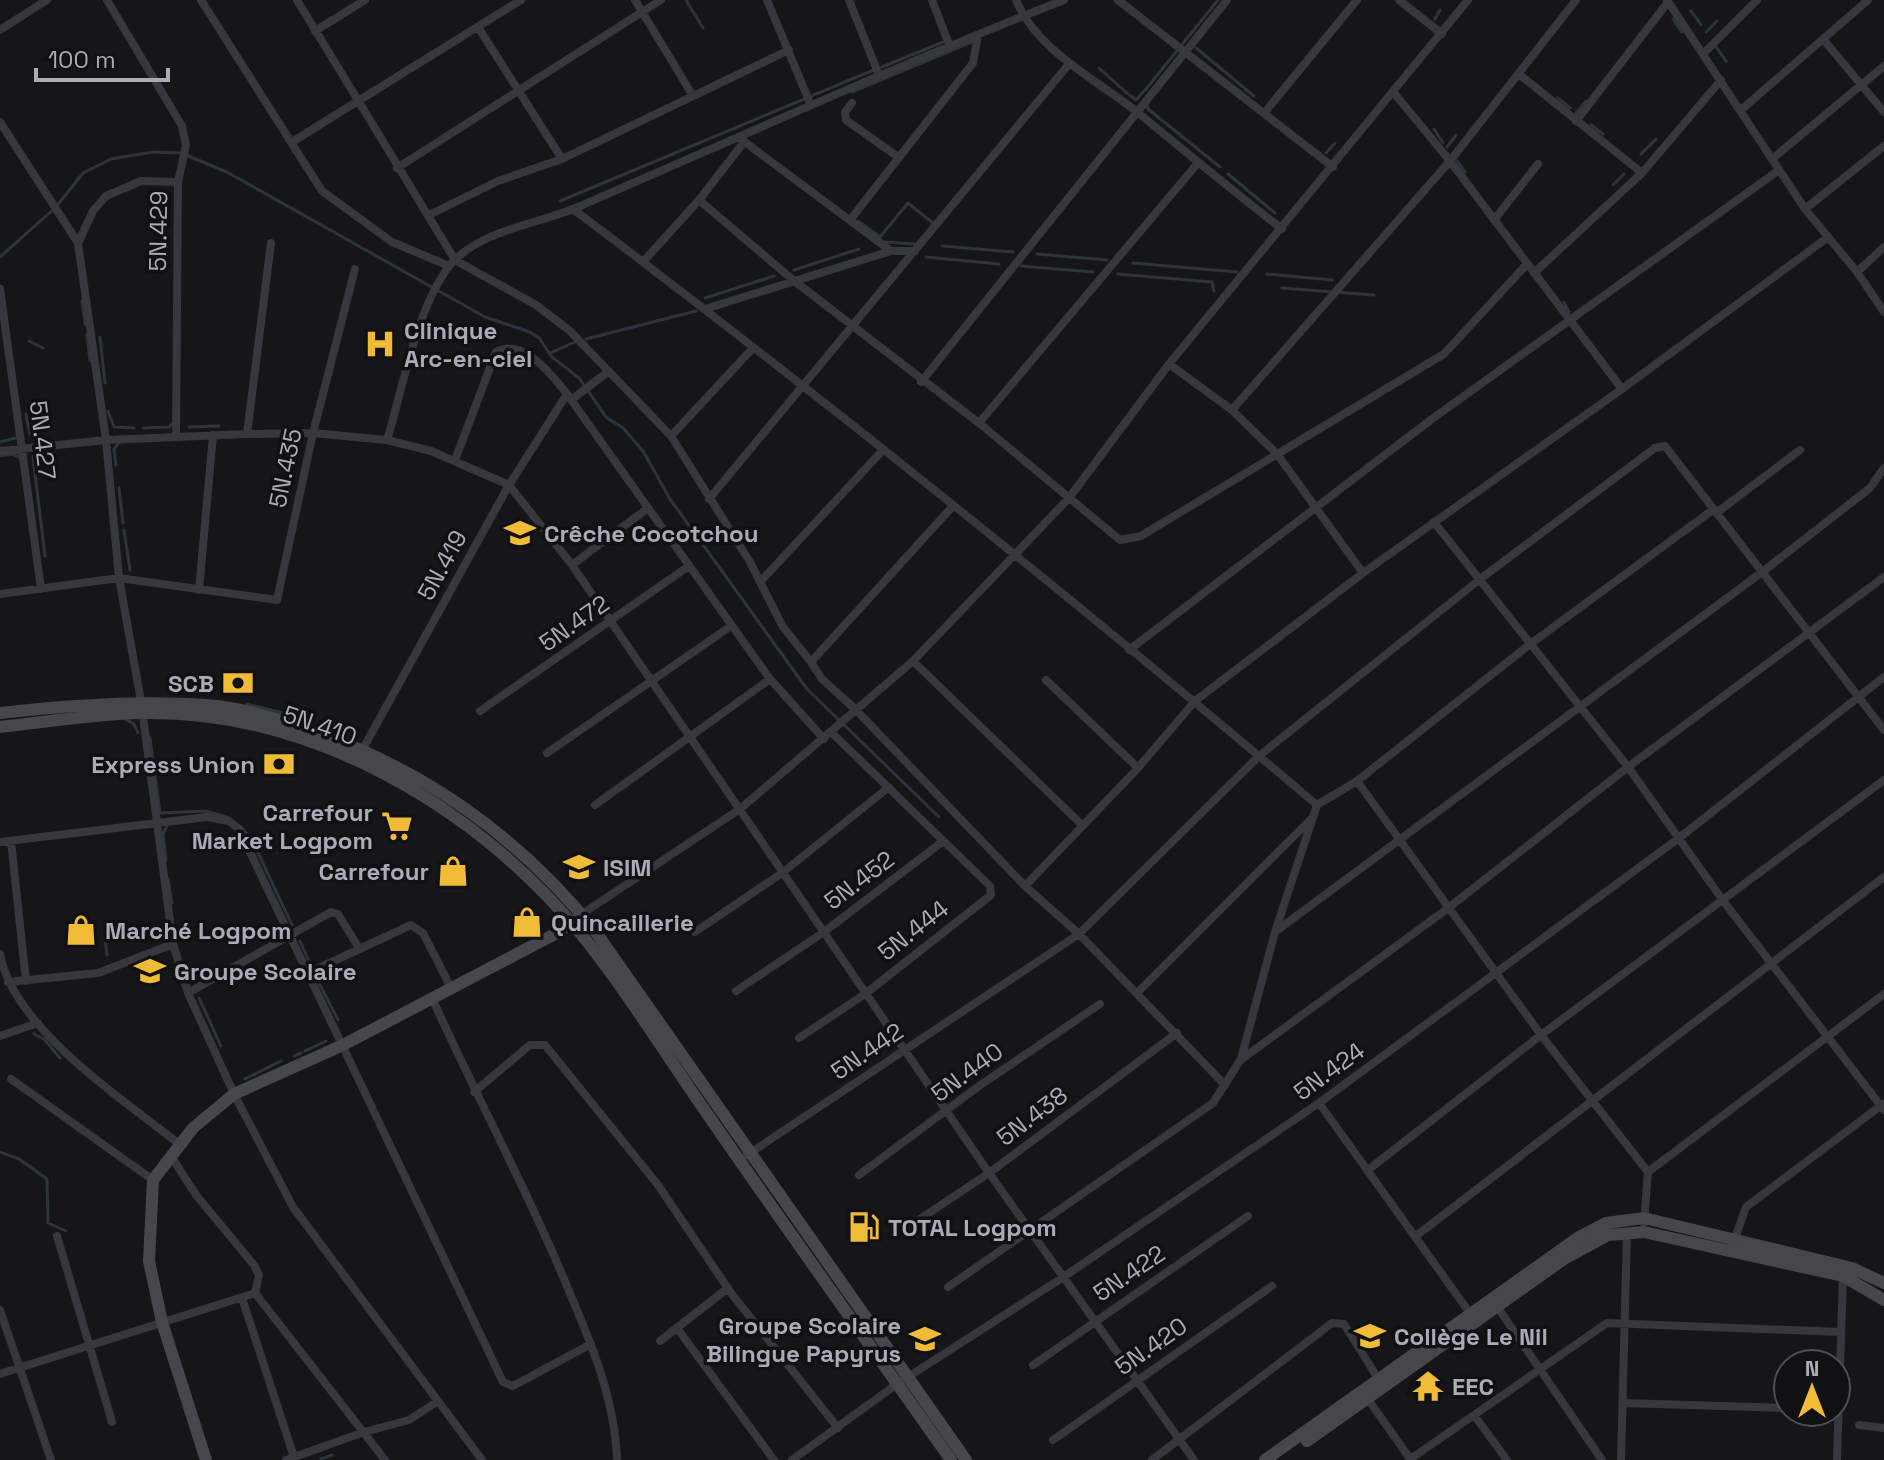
<svg xmlns="http://www.w3.org/2000/svg" width="1884" height="1460" viewBox="0 0 1884 1460" font-family="'Space Grotesk',sans-serif">
  <style>
    .lines { fill: none; stroke-linecap: round; stroke-linejoin: round }
    .stream { stroke: #2c343c; stroke-width: 3 }
    .street { stroke: #37383d; stroke-width: 8 }
    .secondary { stroke: #45474d; stroke-width: 12 }
    .labels { text-anchor: middle; dominant-baseline: central; stroke-width: 7; stroke-linejoin: round; paint-order: stroke }
    .street-label { font-size: 24px; fill: #a9acb8; stroke: #111113 }
    .poi-label { font-size: 24px; font-weight: bold; fill: #a9acb8; stroke: #111113; text-anchor: start }
  </style>
  <rect width="100%" height="100%" fill="#161618"/>
  <g class="lines">
    <path class="stream" d="M686 0 703 28
      M1691 11 1701 25
      M1435 19 1440 10
      M1673 19 1682 32
      M1706 32 1717 21
      M1714 44 1726 61
      M1196 48 1254 96
      M882 67 943 42
      M1099 68 1129 95
      M852 92 974 41
      M1131 96 1136 100 1146 89 1218 0
      M1558 98 1570 108
      M1147 105 1148 109 1220 167
      M1576 113 1586 101
      M1591 125 1603 134
      M1434 129 1443 143
      M1447 147 1456 135
      M1326 153 1335 143
      M1641 154 1656 139
      M1457 161 1465 172
      M1228 174 1275 213
      M1613 185 1624 174
      M560 201 876 69
      M858 221 880 237 908 203 933 223
      M884 242 916 244
      M942 246 1013 252
      M1037 254 1107 260
      M0 257 56 207 83 173 111 159 153 152 181 153 227 172 485 317 530 332 539 338 552 357 579 378 606 417 623 428 643 451 670 499 807 689 939 817
      M926 257 999 264
      M1133 263 1237 272
      M1021 266 1093 272
      M794 270 859 249
      M1118 274 1212 282 1214 291
      M1267 274 1332 280
      M1282 288 1374 295
      M705 298 774 276
      M82 301 85 324
      M1564 302 1569 312
      M87 334 90 361
      M100 337 105 383
      M586 339 696 311
      M29 341 43 348
      M550 353 575 342
      M108 411 114 427 134 428
      M26 414 30 435 38 438
      M189 427 219 426
      M143 428 169 427 174 422
      M0 442 19 437
      M37 450 33 457 45 556
      M0 456 13 454 20 458
      M116 465 114 449 119 443
      M119 488 123 523
      M124 530 130 570
      M247 704 307 719
      M125 719 134 724 138 733
      M150 738 160 813 206 811 227 817
      M240 826 251 838 292 925
      M166 860 163 834 167 826
      M168 879 172 903
      M105 938 107 955
      M300 941 312 968
      M318 981 338 1020
      M199 998 221 1046
      M34 1034 44 1039 60 1058
      M305 1051 326 1041
      M294 1056 301 1053
      M245 1079 281 1061
      M0 1152 19 1159 47 1179 48 1223 66 1231
      M321 1459 332 1455"/>
    <path class="street" d="M107 0 182 126 186 145 178 182 176 436
      M201 0 322 191 392 242 449 266
      M297 0 455 260 536 305 570 331 671 436 750 562 783 627 811 662
      M635 0 693 96
      M767 0 810 103
      M849 0 879 75
      M932 0 950 47
      M1016 0C1037 51 1096 79 1137 112 1185 151 1233 191 1282 229
      M1118 0 1333 167
      M1399 0 1442 34
      M1667 0 1805 209 1857 272 1884 247
      M478 27 562 159
      M0 30 47 0
      M315 31 365 0
      M1823 39 1884 112
      M1704 53 1757 0
      M1520 75 1642 173
      M852 103 845 112 846 120 898 157
      M1741 110 1868 0
      M1265 112 1357 0
      M1576 121 1668 2
      M0 122 78 243
      M738 137 891 251H915
      M292 142 521 0
      M1772 159 1884 66
      M397 168 661 0
      M178 182 141 181 106 196 93 211 78 243 106 440 119 578 141 701 173 944 188 993 234 1094 293 1207 482 1460
      M699 200 744 142
      M573 209C826 400 1075 600 1317 805
      M1805 209 1884 146
      M429 215 498 181 562 159 789 50
      M850 220 973 63 978 35
      M1494 220 1538 164
      M643 262 699 200 793 280 979 423 1120 540 1141 536 1444 354 1527 264
      M1857 272 1884 312
      M1534 273 1642 173 1721 80
      M0 289 41 589
      M705 309 891 251
      M1169 364 1232 410 1277 454 1363 573
      M921 382 1227 0
      M1622 389 1827 238
      M571 400 609 371
      M1232 410 1450 161 1576 0
      M979 423 1197 164
      M247 434 271 243
      M671 436 753 348
      M387 440C403 388 417 305 451 264 480 230 539 224 578 207 740 137 900 64 1064 0
      M0 451 106 440 247 434 313 433 387 440 431 451 509 485 572 565 989 1173 1194 1460
      M455 460 496 352C523 337 552 375 567 394L770 679 824 739
      M709 499 1069 64
      M952 507 811 662 822 679 856 710 1025 886 1138 768 1195 701 1363 573 1622 389 1450 161 1394 93
      M1719 511 1800 450
      M1434 522 1628 767 1724 902 1884 1110
      M572 565 648 508
      M761 581 882 451
      M199 590 213 435
      M0 594 119 578 277 600 313 433 355 269
      M1129 650 1432 419 1779 170
      M913 661 1082 825
      M1046 680 1138 768
      M480 711 689 566
      M547 753 731 626
      M360 754 509 485 567 394
      M1357 781 1541 1035 1648 1172 1644 1223
      M595 805 770 679
      M11 841 26 981
      M0 842 207 817 229 821 239 829 503 1382 513 1386 591 1344
      M1025 886 1079 934 1225 1085
      M582 914 740 809 913 661 1069 498 1169 364 1468 0
      M1276 931 1761 573 1870 488 1884 468
      M695 932 782 873 889 787
      M0 954C12 1027 124 1100 179 1144
      M308 973 411 925 423 933 451 988
      M8 982 98 973 173 944
      M736 991 824 932 942 842
      M188 993 331 912 338 914 359 948
      M1137 993 1312 818
      M432 998C476 1096 528 1191 569 1291 592 1345 615 1400 617 1460
      M0 1036 38 1023
      M799 1038 865 994 991 895 990 886 831 732
      M1242 1059 1447 909 1628 767 1884 577
      M11 1079 153 1180
      M474 1092 530 1045H545L658 1185 731 1293 838 1428
      M1319 1103 1472 1316
      M747 1155 1079 934 1259 756 1479 580 1655 448 1665 446 1884 730
      M171 1156 196 1195 254 1265 259 1275 255 1293
      M1368 1170 1541 1035 1884 780
      M1648 1172 1884 994
      M859 1175 979 1086 1100 1004
      M908 1227 989 1173 1177 1033
      M57 1236 112 1422
      M1416 1236 1884 877
      M1733 1244 1746 1207 1883 1104
      M948 1287 1213 1103 1241 1059 1275 932 1317 805 1357 781 1529 645 1714 509
      M242 1298 294 1457
      M1498 1308 1602 1460
      M0 1310 51 1460
      M677 1328 774 1460
      M660 1341 728 1288
      M1033 1365 1248 1216
      M0 1374 255 1293 385 1460
      M1365 1395 1411 1460
      M1623 1403 1788 1408
      M1474 1415 1507 1460
      M1859 1425 1884 1428
      M1053 1440 1272 1286
      M286 1460 364 1432 409 1420 438 1401
      M792 1460 897 1384 1062 1278 1319 1103 1679 838 1884 677
      M1152 1460 1332 1323 1344 1324 1379 1380
      M1409 1460 1607 1323 1841 1332
      M1621 1460 1627 1232
      M1837 1460 1843 1276"/>
    <path class="secondary" d="M0 713C69 705 137 700 206 705 239 707 274 718 306 729 421 767 519 836 595 931L966 1460
      M0 727C47 722 95 714 142 713 312 710 475 806 581 934 627 991 666 1055 708 1115 788 1231 870 1345 951 1460
      M1307 1441 1564 1259 1608 1235 1644 1232 1843 1276 1884 1300
      M206 1460 162 1322 149 1261 153 1180 193 1128 234 1094 343 1045 555 934 577 919
      M1265 1460 1579 1237 1606 1223 1644 1218 1852 1268 1884 1283"/>
  </g>
  <defs>
    <symbol id="hospital-bare" viewBox="-9 -9 18 18"><path d="M-5-5h3v3.5h4V-5h3V5h-3V1.5h-4V5h-3Z" fill="#f0bc37" stroke="#111113" stroke-width="2.5" paint-order="stroke"/></symbol>
    <symbol id="school-bare" viewBox="-9 -9 18 18"><path d="M0-5L7-2L0 1L-7-2ZM-4 1L0 2.5L4 1V4Q0 6-4 4Z" fill="#f0bc37" stroke="#111113" stroke-width="2.5" paint-order="stroke"/></symbol>
    <symbol id="bank-bare" viewBox="-9 -9 18 18"><path d="M-6-4H6V4H-6ZM0-2.3a2.3 2.3 0 1 0 0 4.6a2.3 2.3 0 1 0 0-4.6Z" fill="#f0bc37" stroke="#111113" stroke-width="2.5" paint-order="stroke"/></symbol>
    <symbol id="supermarket-bare" viewBox="-9 -9 18 18"><path d="M-6-5.5h2.5l.6 2H6L4.5 2H-2.5L-4.4-4H-6ZM-1.5 3.2a1.3 1.3 0 1 0 .1 0ZM3 3.2a1.3 1.3 0 1 0 .1 0Z" fill="#f0bc37" stroke="#111113" stroke-width="2.5" paint-order="stroke"/></symbol>
    <symbol id="shop-bare" viewBox="-9 -9 18 18"><path d="M-5-2.5h2.3a2.7 3.5 0 0 1 5.4 0H5L5.5 6h-11ZM-1.5-2.5h3a1.5 2.3 0 0 0-3 0Z" fill="#f0bc37" stroke="#111113" stroke-width="2.5" paint-order="stroke"/></symbol>
    <symbol id="fuel-bare" viewBox="-9 -9 18 18"><path d="M-5.5-6h7V0h2V4h1.3V-2.5L3-4.5l.8-.8L6-3V5H2.5V1h-1V6h-7ZM-4.2-4.7v3.2H.2V-4.7Z" fill="#f0bc37" stroke="#111113" stroke-width="2.5" paint-order="stroke"/></symbol>
    <symbol id="temple-bare" viewBox="-9 -9 18 18"><path d="M0-6L5-2H3V0L6.5 2.5H4V6H1.5V3h-3V6H-4V2.5H-6.5L-3 0V-2H-5Z" fill="#f0bc37" stroke="#111113" stroke-width="2.5" paint-order="stroke"/></symbol>
  </defs>
  <g fill-rule="evenodd">
    <use href="#hospital-bare" x="358" y="322" width="44" height="44"/>
    <use href="#school-bare" x="498" y="511" width="44" height="44"/>
    <use href="#bank-bare" x="216" y="661" width="44" height="44"/>
    <use href="#bank-bare" x="257" y="742" width="44" height="44"/>
    <use href="#supermarket-bare" x="375" y="804" width="44" height="44"/>
    <use href="#school-bare" x="557" y="845" width="44" height="44"/>
    <use href="#shop-bare" x="431" y="849" width="44" height="44"/>
    <use href="#shop-bare" x="505" y="900" width="44" height="44"/>
    <use href="#shop-bare" x="59" y="908" width="44" height="44"/>
    <use href="#school-bare" x="128" y="949" width="44" height="44"/>
    <use href="#fuel-bare" x="842" y="1205" width="44" height="44"/>
    <use href="#school-bare" x="1348" y="1314" width="44" height="44"/>
    <use href="#school-bare" x="903" y="1317" width="44" height="44"/>
    <use href="#temple-bare" x="1406" y="1364" width="44" height="44"/>
  </g>
  <g class="labels">
    <g class="street-label">
      <text transform="translate(158 231) rotate(-89)">5N.429</text>
      <text transform="translate(43 440) rotate(83)">5N.427</text>
      <text transform="translate(285 468) rotate(-78)">5N.435</text>
      <text transform="translate(442 565) rotate(-61)">5N.419</text>
      <text transform="translate(574 623) rotate(-35)">5N.472</text>
      <text transform="translate(320 725) rotate(19)">5N.410</text>
      <text transform="translate(859 880) rotate(-37)">5N.452</text>
      <text transform="translate(913 930) rotate(-38)">5N.444</text>
      <text transform="translate(867 1051) rotate(-34)">5N.442</text>
      <text transform="translate(1329 1071) rotate(-36)">5N.424</text>
      <text transform="translate(967 1072) rotate(-36)">5N.440</text>
      <text transform="translate(1032 1116) rotate(-37)">5N.438</text>
      <text transform="translate(1129 1273) rotate(-34)">5N.422</text>
      <text transform="translate(1151 1346) rotate(-35)">5N.420</text>
    </g>
    <g class="poi-label">
      <text x="404" y="330">Clinique<tspan x="404" dy="28">Arc-en-ciel</tspan></text>
      <text x="544" y="533">Crêche Cocotchou</text>
      <text x="214" y="683" text-anchor="end">SCB</text>
      <text x="255" y="764" text-anchor="end">Express Union</text>
      <text x="373" y="812" text-anchor="end">Carrefour<tspan x="373" dy="28">Market Logpom</tspan></text>
      <text x="603" y="867">ISIM</text>
      <text x="429" y="871" text-anchor="end">Carrefour</text>
      <text x="551" y="922">Quincaillerie</text>
      <text x="105" y="930">Marché Logpom</text>
      <text x="174" y="971">Groupe Scolaire</text>
      <text x="888" y="1227">TOTAL Logpom</text>
      <text x="901" y="1325" text-anchor="end">Groupe Scolaire<tspan x="901" dy="28">Bilingue Papyrus</tspan></text>
      <text x="1394" y="1336">Collège Le Nil</text>
      <text x="1452" y="1386">EEC</text>
    </g>
  </g>
  <g transform="translate(1812 1388)"><circle r="38" fill="#111113" stroke="#4e4f55" stroke-width="2"/>
  <path d="M0-6L14 30L0 20L-14 30Z" fill="#f0bc37"/>
  <text y="-12" font-size="22" font-weight="bold" text-anchor="middle" fill="#a9acb8">N</text>
  </g>
  <path d="M36 68v12h132v-12" fill="none" stroke="#a9acb8" stroke-width="4"/>
  <text x="48" y="68" font-size="24" fill="#a9acb8" stroke="#111113" stroke-width="6" paint-order="stroke">100 m</text>
</svg>
